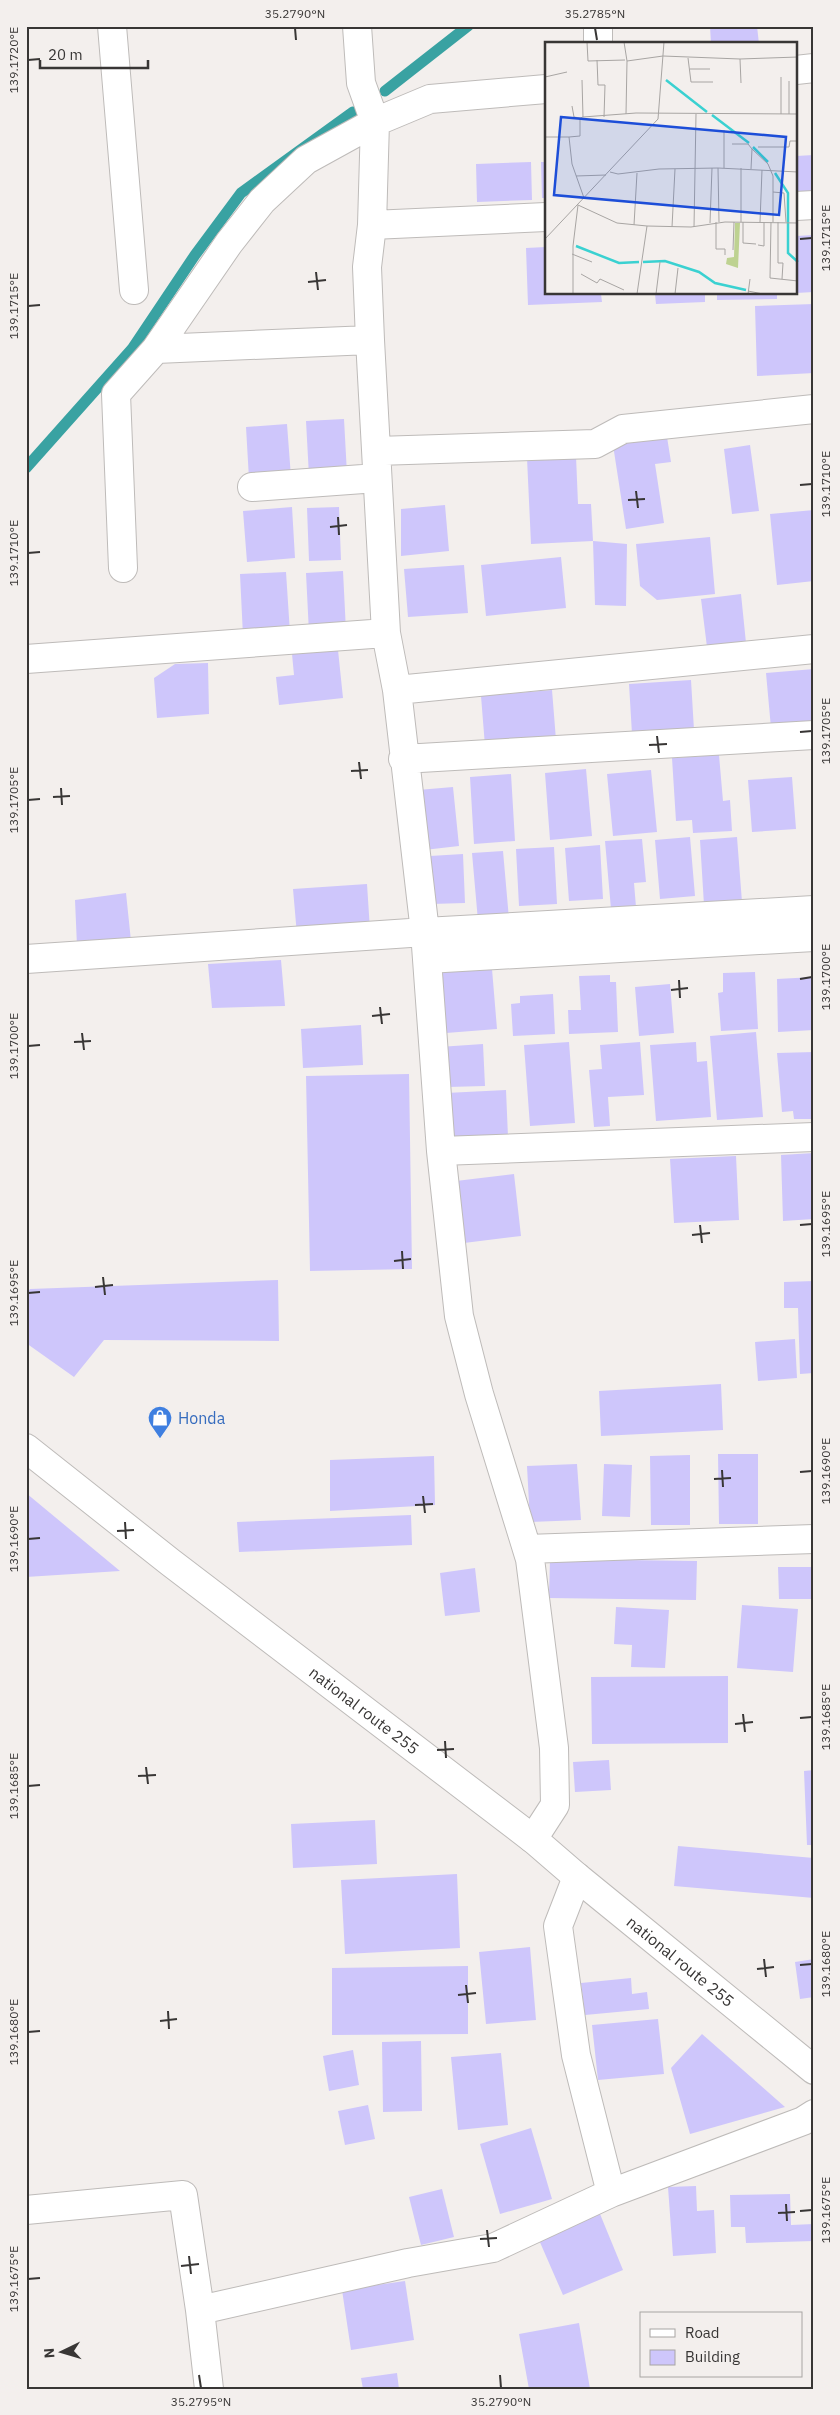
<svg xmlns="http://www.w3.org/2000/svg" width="840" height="2415" viewBox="0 0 840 2415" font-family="'IBM Plex Sans',sans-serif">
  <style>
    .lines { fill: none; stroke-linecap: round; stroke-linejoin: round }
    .stream { stroke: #39a2a2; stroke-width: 11 }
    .building { fill: #cec6fb }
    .minor-casing { stroke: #bebbb9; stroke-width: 30 }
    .highway-casing { stroke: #bebbb9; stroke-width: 30 }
    .minor { stroke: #fff; stroke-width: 28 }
    .highway { stroke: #fff; stroke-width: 28 }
    .ticks { fill: none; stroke: #383635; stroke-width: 2 }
    .labels { text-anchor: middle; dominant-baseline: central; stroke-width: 4; stroke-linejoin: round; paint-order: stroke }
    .shop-label { font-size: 16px; fill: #366cbe; stroke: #f3efed; text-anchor: start }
    .street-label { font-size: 16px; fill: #383635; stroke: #f3efed }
    .inset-river { fill: none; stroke: #3ad1d1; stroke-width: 2.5 }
    .inset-road { fill: none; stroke: #a8a5a3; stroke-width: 1 }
    .view { fill: #1d4ed8; fill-opacity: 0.15; stroke: #1d4ed8; stroke-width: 2.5 }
    .inset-edge { fill: none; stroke: #383635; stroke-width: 2.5 }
    .neatline { fill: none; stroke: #383635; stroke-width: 2 }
    .ticks-label { font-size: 12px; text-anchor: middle; fill: #383635 }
  </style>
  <rect width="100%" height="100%" fill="#f3efed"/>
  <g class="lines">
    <path class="stream" d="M385 91 468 26
      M26 468 132 349 195 255 241 193 353 112"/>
  </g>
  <path class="building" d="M710 26H757L759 44H711Z
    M814 155V199L796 201V156Z
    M531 162 532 200 477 202 476 164Z
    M541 162H546V198H542Z
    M814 235V292L796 293V236Z
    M546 247V294H601L602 302 528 305 526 248Z
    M655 294H705V302L656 304Z
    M717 294H777V299L717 300Z
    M814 304V373L757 376 755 306Z
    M344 419 347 474 309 476 306 421Z
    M287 424 291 477 249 479 246 427Z
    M667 437 671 462 655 464 664 523 626 529 613 445Z
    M750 445 759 511 732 514 724 449Z
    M576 456 578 504H591L593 541 627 544 626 606 595 605 593 541 531 544 527 458Z
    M445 505 449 551 401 556V509Z
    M292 507 295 558 247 562 243 511Z
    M339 507 341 560 309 561 307 508Z
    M814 510V581L777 585 770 514Z
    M710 537 715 594 657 600 640 586 636 544Z
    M561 557 566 608 486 616 481 565Z
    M464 565 468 613 408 617 404 569Z
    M343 571 346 631 309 633 306 573Z
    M286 572 290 633 243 636 240 574Z
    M741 594 746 643 707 647 701 599Z
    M338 650 343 698 279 705 276 677 294 675 292 654Z
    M208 663 209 714 157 718 154 678 175 664Z
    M814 669V724L771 728 766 673Z
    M691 680 694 730 632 734 629 684Z
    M552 690 556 740 485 746 481 696Z
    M719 755 723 801 730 800 732 831 693 833 692 820 676 821 672 758Z
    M586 769 592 836 550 840 545 773Z
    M651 770 657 832 613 836 607 774Z
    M511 774 515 841 474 844 470 777Z
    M792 777 796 829 752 832 748 780Z
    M453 787 459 846 424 850 418 790Z
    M690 837 695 896 660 899 655 840Z
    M737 837 742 902 704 905 700 840Z
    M642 839 646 882 634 883 636 907 611 909 605 841Z
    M600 845 603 899 569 901 565 848Z
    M554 847 557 904 519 906 516 849Z
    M503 851 509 919 478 921 472 853Z
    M463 854 465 903 431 904 430 856Z
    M367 884 370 930 297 935 293 889Z
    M126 893 131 941 77 946 75 900Z
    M281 960 285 1006 212 1008 208 964Z
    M492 969 497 1029 446 1033 441 972Z
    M755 972 758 1029 721 1031 718 993 723 992V973Z
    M610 975V982H616L618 1032 569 1034 568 1010H581L579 976Z
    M814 977V1030L778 1032 777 979Z
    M670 984 674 1033 639 1036 635 987Z
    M553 994 555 1034 513 1036 511 1004 520 1003V996Z
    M361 1025 363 1065 303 1068 301 1029Z
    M756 1032 763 1117 717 1120 710 1036Z
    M569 1042 575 1123 530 1126 524 1045Z
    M640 1042 644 1095 608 1097 610 1126 594 1127 589 1070 602 1069 600 1045Z
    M696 1042 697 1062 707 1061 711 1117 656 1121 650 1045Z
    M483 1044 485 1086 448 1087 439 1047Z
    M814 1052V1113L812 1119H794L793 1111 782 1112 777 1053Z
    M409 1074 412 1269 310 1271 306 1076Z
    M506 1090 508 1137 449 1140 446 1093Z
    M814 1153V1219L783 1221 781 1155Z
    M736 1156 739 1220 674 1223 670 1159Z
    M514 1174 521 1236 464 1243 456 1181Z
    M278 1280 279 1341 104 1340 74 1377 26 1343V1294L30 1289Z
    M814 1281V1373L800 1374 798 1308H784V1282Z
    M795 1339 797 1378 758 1381 755 1342Z
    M721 1384 723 1430 601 1436 599 1391Z
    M718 1454H758V1524H719Z
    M690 1455V1525H651L650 1456Z
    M434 1456 435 1505 330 1511V1460Z
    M577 1464 581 1520 530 1522 527 1466Z
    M604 1464 632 1465 630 1517 602 1516Z
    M26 1493 120 1571 26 1577Z
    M411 1515 412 1545 239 1552 237 1522Z
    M550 1559 697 1561 696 1600 549 1598Z
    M778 1567H814V1599H779Z
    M475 1568 480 1612 445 1616 440 1573Z
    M742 1605 798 1609 793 1672 737 1668Z
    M616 1607 669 1610 665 1668 631 1667 632 1645 614 1644Z
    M728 1676V1743L592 1744 591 1677Z
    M609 1760 611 1790 575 1792 573 1762Z
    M814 1770V1845H807L804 1771Z
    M375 1820 377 1864 293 1868 291 1824Z
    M678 1846 814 1858V1898L674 1886Z
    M457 1874 460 1948 345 1954 341 1880Z
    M530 1947 536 2020 486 2024 479 1952Z
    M814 1959V1997L800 1999 795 1962Z
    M468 1966V2034L332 2035V1968Z
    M631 1978 632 1994 647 1992 649 2009 585 2015 581 1983Z
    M658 2019 664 2074 598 2080 592 2025Z
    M702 2034 785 2107 690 2134 671 2068Z
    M421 2041 422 2111 383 2112 382 2042Z
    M353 2050 359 2085 329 2091 323 2056Z
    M501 2053 508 2125 458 2130 451 2057Z
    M368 2105 375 2139 345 2145 338 2111Z
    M531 2128 552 2199 500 2214 480 2144Z
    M696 2186 697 2211 714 2210 716 2253 673 2256 668 2187Z
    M442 2189 454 2237 421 2245 409 2197Z
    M790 2194 791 2225 814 2224V2241L746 2243 745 2227H731L730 2195Z
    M600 2214 623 2270 563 2295 539 2240Z
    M405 2281 414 2340 351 2350 342 2290Z
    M579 2323 590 2389H529L519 2334Z
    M397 2373 399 2389H363L361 2378Z"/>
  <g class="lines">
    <defs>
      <path id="minor" d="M112 26 134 290
        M357 26 361 83 375 122 372 225 367 267 370 340 386 633 397 690 814 649
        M598 26V44
        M796 70 814 68
        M796 206 814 205
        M372 225 546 217
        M156 349 229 243 262 201 306 160 375 122 430 99 546 89
        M377 451 595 444 623 429 814 409
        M252 487 377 478
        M123 568 116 394 156 349 370 340
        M26 659 386 633
        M397 690 425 932 441 1151 459 1316 479 1394 530 1559 554 1748 555 1805 533 1839
        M403 759 814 735
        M26 959 425 932 814 910
        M427 959 814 937
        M441 1151 814 1137
        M527 1549 814 1539
        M577 1877 558 1926 576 2055 611 2193
        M26 2210 183 2195 200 2310
        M209 2389 200 2310 408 2263 493 2248 611 2193 803 2121 814 2114"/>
      <g id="highway">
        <path id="s1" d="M26 1448 170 1562 533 1839 577 1877 814 2070"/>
      </g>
    </defs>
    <use href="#minor" class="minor-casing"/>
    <use href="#highway" class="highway-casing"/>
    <use href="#minor" class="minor"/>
    <use href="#highway" class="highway"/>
  </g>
  <path class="ticks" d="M295 28 296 40M595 28 597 40M28 60 40 59M800 239 812 238M316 272 318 290M308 282 326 280M28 306 40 305M800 485 812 484M636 491 638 508M628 500 645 499M338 517 339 535M330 527 347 525M28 553 40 552M800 732 812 731M657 736 659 753M649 745 667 744M359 762 361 779M351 771 368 770M61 788 62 805M53 797 70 796M28 800 40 799M800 979 812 977M679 980 680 998M671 990 688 988M380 1007 382 1024M372 1016 390 1014M82 1033 84 1050M74 1042 91 1041M28 1046 40 1045M700 1225 702 1243M800 1225 812 1224M692 1235 710 1233M402 1251 403 1269M394 1261 411 1259M103 1277 105 1295M95 1287 113 1285M28 1293 40 1292M722 1470 723 1487M800 1472 812 1471M714 1479 731 1478M423 1496 425 1513M415 1505 433 1504M125 1522 126 1539M117 1531 134 1530M28 1539 40 1538M743 1714 745 1732M800 1718 812 1717M735 1724 753 1722M445 1741 446 1758M437 1750 454 1749M146 1767 148 1784M138 1776 156 1775M28 1786 40 1785M764 1959 766 1977M800 1965 812 1964M757 1969 774 1967M466 1985 468 2003M458 1995 476 1993M168 2011 169 2029M160 2021 177 2019M28 2032 40 2031M786 2204 787 2221M800 2211 812 2210M778 2213 795 2212M487 2230 489 2247M480 2239 497 2238M189 2256 191 2274M181 2266 199 2264M28 2279 40 2278M199 2375 201 2388M500 2375 501 2388"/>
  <defs>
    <symbol id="shop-pin" viewBox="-11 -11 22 30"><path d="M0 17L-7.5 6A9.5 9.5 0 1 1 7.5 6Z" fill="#3f7fe0" stroke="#f3efed"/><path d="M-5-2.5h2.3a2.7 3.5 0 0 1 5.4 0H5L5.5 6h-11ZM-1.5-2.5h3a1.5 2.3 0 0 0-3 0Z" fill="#fff"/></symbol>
  </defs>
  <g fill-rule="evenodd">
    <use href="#shop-pin" x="146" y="1404" width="28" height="38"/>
  </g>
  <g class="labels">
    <g class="shop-label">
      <text x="178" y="1418">Honda</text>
    </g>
    <g class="street-label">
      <text stroke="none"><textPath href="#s1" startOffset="428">national route 255</textPath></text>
      <text stroke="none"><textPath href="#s1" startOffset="832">national route 255</textPath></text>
    </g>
  </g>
  <g transform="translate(545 42)">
    <rect width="252" height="252" fill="#f3efed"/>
    <path d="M190 181H195L193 226 181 222 182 216 189 215Z" fill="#bed291"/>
    <path class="inset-river" d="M121 38 162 70M167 73 204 101M208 105 223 120M230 131 243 151V211L253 220M31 204 74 221 94 220M98 220 120 219 154 230 170 241 201 248"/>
    <path class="inset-road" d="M42 0 43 19 80 18M79 0 82 19 118 14 195 17 253 15M143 16 146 40H168M195 17 196 41M52 18 53 43H60L59 75M145 27H165M0 35 22 30M0 36V0M37 38 38 75M244 39V72M27 64 29 75 35 76M81 72 82 19M236 72V35M0 95H24L27 122 39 156M24 95 35 94V76L38 75 91 71 253 72M187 102H203L207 107 206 127M213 105H244L245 99H253M207 107 223 122 228 134V180M179 126V88M196 126V180M65 130 73 132 114 127 173 126M31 134 61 133M228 150 239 151 241 180M171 180V207H180V213M174 180 173 126 253 130M198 180V201L211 202M215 180 217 128M226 180 225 236 253 239M233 180V221H238L237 237M165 181 167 126M89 183 92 131M127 185 130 127M149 185 151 72M0 197 113 77 119 0M213 203 219 204V180M188 208 189 180M27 212 47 220M36 232 52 241 55 237 79 248M203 249 218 252M28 252V204L33 163 72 181 102 184 146 185 180 180 253 181M92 252 102 184M111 252 115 220M130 252 133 226M203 252 205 237"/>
    <path class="view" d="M16 75 241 95 234 173 9 153Z"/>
    <rect width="252" height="252" class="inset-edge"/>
  </g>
  <rect width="840" height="2415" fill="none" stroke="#f3efed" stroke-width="55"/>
  <rect x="640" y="2312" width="162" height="65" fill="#f3efed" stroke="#a8a5a3"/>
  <rect x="650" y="2329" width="25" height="8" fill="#ffffff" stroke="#a8a5a3"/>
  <text x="685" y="2338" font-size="15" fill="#383635">Road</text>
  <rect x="650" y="2350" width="25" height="15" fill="#cec6fb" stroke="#a8a5a3"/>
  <text x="685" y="2362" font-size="15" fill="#383635">Building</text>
  <g transform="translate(62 2352) rotate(265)" stroke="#f3efed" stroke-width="4" paint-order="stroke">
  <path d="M0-4L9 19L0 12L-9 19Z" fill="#383635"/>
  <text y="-8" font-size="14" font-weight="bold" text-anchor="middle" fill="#383635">N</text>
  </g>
  <path d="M40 60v8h108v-8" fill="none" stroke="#383635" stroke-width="2.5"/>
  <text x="48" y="60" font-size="15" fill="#383635" stroke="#f3efed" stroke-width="4" paint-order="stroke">20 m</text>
  <rect x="28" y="28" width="784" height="2360" class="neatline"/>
  <g class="ticks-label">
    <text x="295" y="18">35.2790°N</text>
    <text x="595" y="18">35.2785°N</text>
    <text transform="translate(14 60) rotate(-90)" y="4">139.1720°E</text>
    <text transform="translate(826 238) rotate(-90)" y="4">139.1715°E</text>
    <text transform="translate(14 306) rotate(-90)" y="4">139.1715°E</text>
    <text transform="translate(826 484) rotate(-90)" y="4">139.1710°E</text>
    <text transform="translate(14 553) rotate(-90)" y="4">139.1710°E</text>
    <text transform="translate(826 731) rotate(-90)" y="4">139.1705°E</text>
    <text transform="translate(14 800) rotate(-90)" y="4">139.1705°E</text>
    <text transform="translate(826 977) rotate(-90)" y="4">139.1700°E</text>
    <text transform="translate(14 1046) rotate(-90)" y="4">139.1700°E</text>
    <text transform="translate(826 1224) rotate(-90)" y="4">139.1695°E</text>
    <text transform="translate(14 1293) rotate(-90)" y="4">139.1695°E</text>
    <text transform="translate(826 1471) rotate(-90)" y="4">139.1690°E</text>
    <text transform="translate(14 1539) rotate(-90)" y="4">139.1690°E</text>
    <text transform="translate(826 1717) rotate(-90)" y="4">139.1685°E</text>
    <text transform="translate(14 1786) rotate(-90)" y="4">139.1685°E</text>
    <text transform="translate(826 1964) rotate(-90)" y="4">139.1680°E</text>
    <text transform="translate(14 2032) rotate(-90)" y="4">139.1680°E</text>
    <text transform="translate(826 2210) rotate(-90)" y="4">139.1675°E</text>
    <text transform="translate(14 2279) rotate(-90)" y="4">139.1675°E</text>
    <text x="201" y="2406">35.2795°N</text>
    <text x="501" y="2406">35.2790°N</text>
  </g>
</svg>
